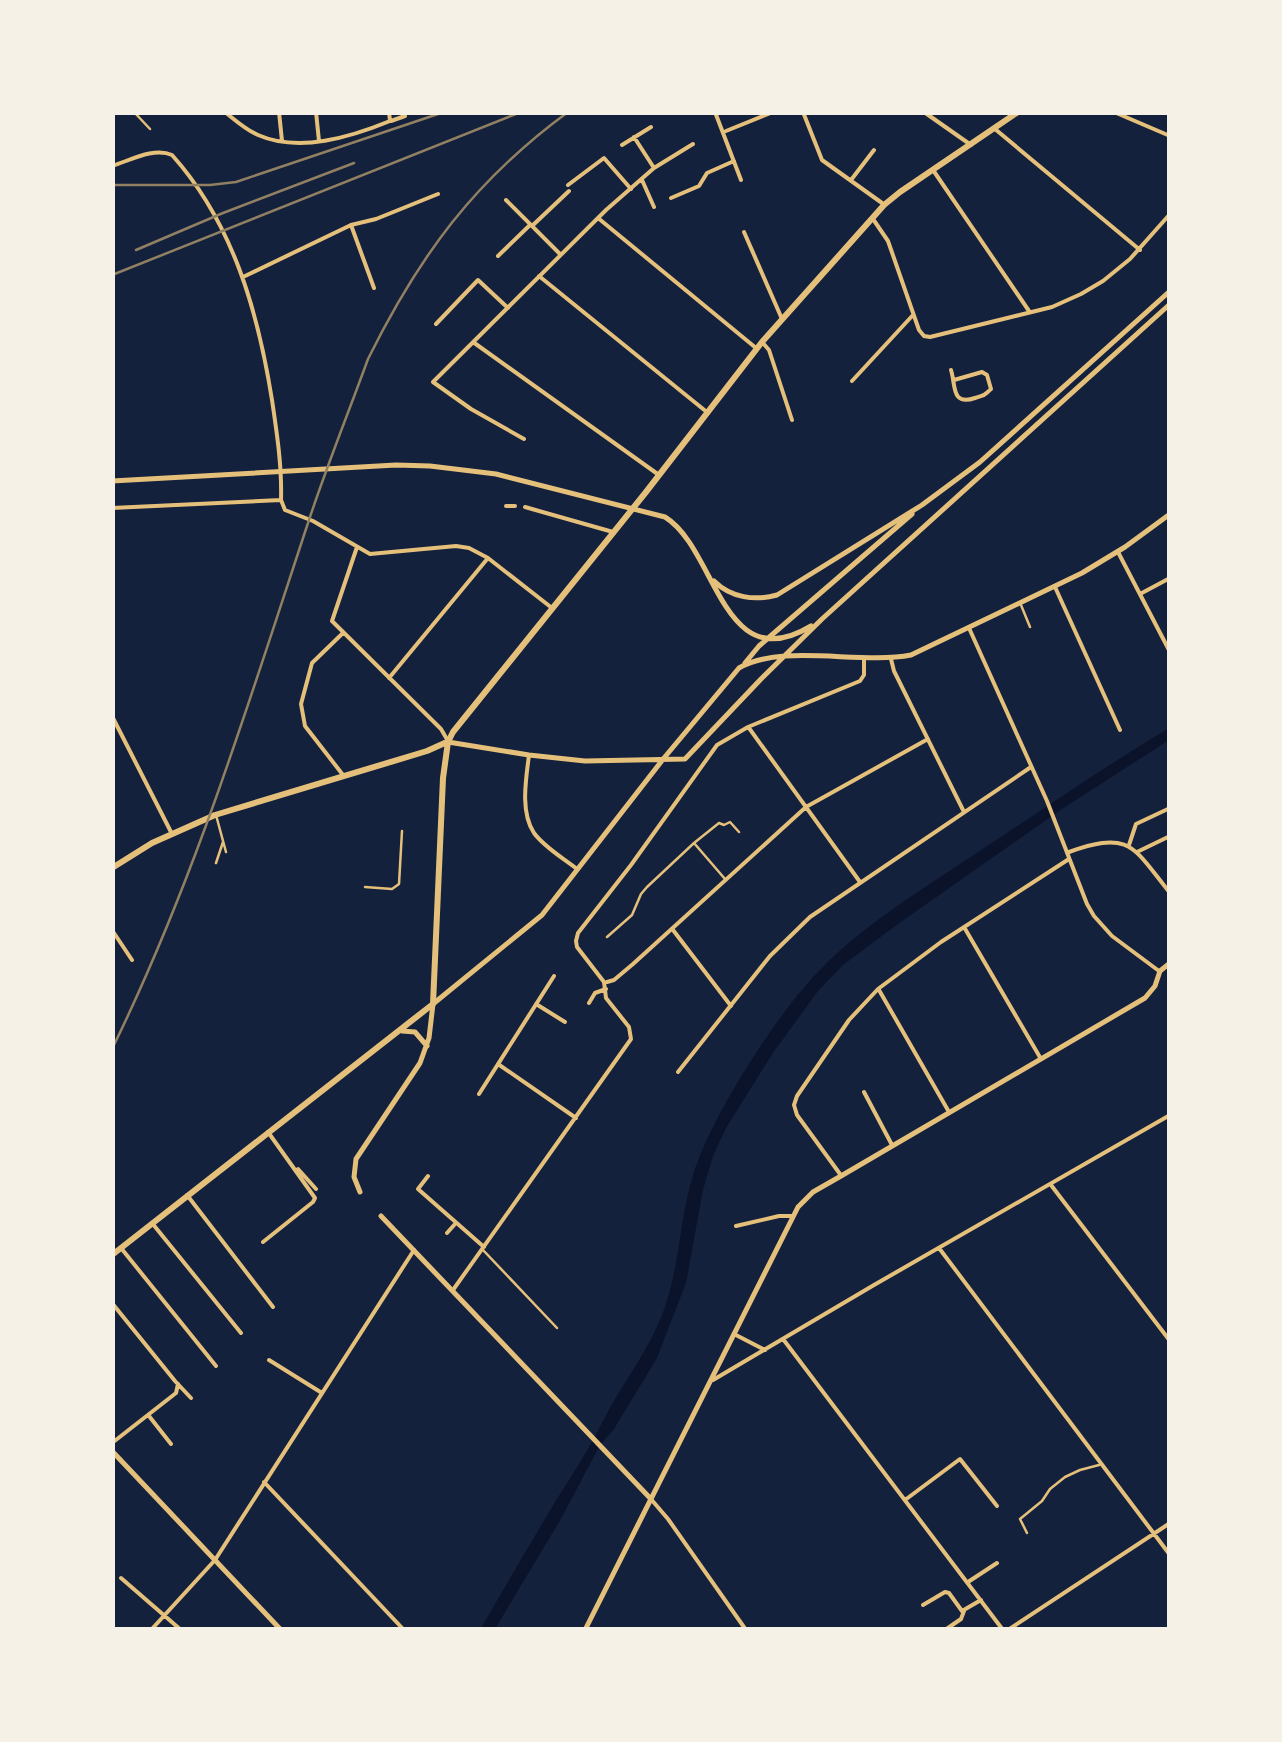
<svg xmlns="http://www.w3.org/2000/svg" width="1282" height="1742" viewBox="0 0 1282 1742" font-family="'PT Sans',sans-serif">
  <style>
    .water { fill: #0b132b }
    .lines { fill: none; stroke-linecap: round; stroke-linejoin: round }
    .service { stroke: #e5c07b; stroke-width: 2.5 }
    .minor { stroke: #e5c07b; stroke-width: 4 }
    .tertiary { stroke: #e5c07b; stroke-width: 5 }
    .primary { stroke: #e5c07b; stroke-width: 6 }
    .tram { stroke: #918062; stroke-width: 2.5 }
    .rail { stroke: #918062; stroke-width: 2.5 }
  </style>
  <rect width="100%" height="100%" fill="#14213d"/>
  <path class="water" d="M1169 728V740L1059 811 898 924 843 965 818 991 773 1053 726 1128 713 1156 703 1190 686 1283 657 1358 614 1429 600 1445 562 1517 495 1629 480 1630C503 1590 526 1551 549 1512 568 1481 587 1453 603 1421 620 1387 644 1357 659 1322 680 1275 678 1224 693 1175 711 1117 773 1020 815 975 860 927 918 892 972 856 1038 813 1102 768 1169 728Z"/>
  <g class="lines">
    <path class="service" d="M134 112 150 129
      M1021 605 1030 627
      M216 815 226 852
      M216 863 223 842
      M725 879 694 843 719 823 724 825 730 822 739 832
      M365 887 392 889 399 884 402 831
      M607 937 632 915 641 894 647 887 694 843
      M483 1250 557 1328
      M1027 1533 1020 1519 1042 1501 1050 1489 1065 1477 1080 1470 1099 1465"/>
    <path class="minor" d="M225 112C235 120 246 130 258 135 299 153 351 137 390 121L389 112
      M279 112 282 141
      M316 112 319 141
      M715 112 741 180
      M803 112 822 160 882 203
      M924 112 971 145
      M1114 112 1170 136
      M675 113 676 112
      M391 121 405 116
      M995 129 1140 250
      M726 131 773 112
      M634 137 654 168
      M622 145 651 127
      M112 166C131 160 154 147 172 155 233 223 258 312 272 400 277 434 282 466 281 500
      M933 170 1029 311
      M642 180 654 207
      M851 180 874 150
      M568 185 604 158 631 189
      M671 198 699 186 707 173 734 161
      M506 200 560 254
      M598 218 756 348
      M873 219 888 241 919 330 924 336 930 337 1052 307 1081 294 1103 281 1130 259 1170 214
      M532 226 569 191
      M744 232 782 319
      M498 256 530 225
      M539 276 708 413
      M243 277 351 225
      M374 288 351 225 376 219 438 194
      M436 324 478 280 508 308
      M473 342 659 475
      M762 342 769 350 792 420
      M951 370C956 386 951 406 975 398 987 394 982 397 991 389L987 375 982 372 954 380
      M852 381 913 315
      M524 439 471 409 433 382 606 210 654 168 693 144
      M281 500 285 510 313 521 370 554 456 546 469 548 488 558 552 608
      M506 506H515
      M525 507 613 532
      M112 508 281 500
      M357 547 332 621 441 729 448 741
      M1118 552 1170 652
      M1055 587 1120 730
      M1140 594 1170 578
      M969 628 1047 801 1087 904 1094 916 1112 936 1159 971
      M891 659 894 671 964 812
      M389 678 488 558
      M112 716 171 832
      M749 728 860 882
      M529 755C526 779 520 812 534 833 544 847 563 858 577 869
      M343 775 305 726 301 704 312 663 343 633
      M1129 845 1136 824 1170 808
      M1069 852C1131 830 1133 847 1170 893
      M1137 852 1170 836
      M964 927 1041 1059
      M112 930 132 960
      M673 930 731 1006
      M607 982 614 980 633 964 806 807 928 739
      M879 990 949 1112
      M589 1003 595 993 606 989
      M536 1004 565 1022
      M498 1064 576 1118
      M678 1072 770 956 810 917 1031 767
      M864 1092 892 1145
      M479 1094 554 976
      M298 1169 316 1189
      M840 1174 797 1115 794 1105 797 1096 849 1020 878 989 941 942 1069 859
      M428 1176 418 1189 484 1247
      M1051 1185 1170 1341
      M187 1195 273 1307
      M152 1223 241 1333
      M736 1226 779 1216H792
      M447 1233 455 1224
      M263 1242 313 1202 315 1198 268 1132
      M121 1248 216 1366
      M939 1248 1170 1555
      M453 1290 631 1039 629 1027 606 998 604 982 577 947 576 941 578 933 631 865 717 745 748 727 860 681 864 675V659
      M112 1303 175 1381 191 1398
      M734 1334 765 1350
      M783 1339 1003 1630
      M269 1360 322 1393
      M713 1380 874 1285 1170 1115
      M149 1416 171 1444
      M112 1443 176 1393 178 1384
      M264 1482 404 1630
      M650 1498 668 1519 746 1630
      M905 1500 960 1459 997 1506
      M121 1578 181 1630
      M968 1582 997 1563
      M923 1605 945 1592 949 1593 962 1611 981 1600
      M151 1630 215 1560 414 1250
      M945 1630 961 1619 964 1611
      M1008 1630 1170 1523"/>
    <path class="tertiary" d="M112 481 396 465 430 466 496 474 665 517C717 549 722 680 811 626
      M714 581C731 598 755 601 777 595L922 505 980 462 1170 291
      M745 663 759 646 912 514
      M448 742 529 755 585 761 685 759 761 679 822 619 1170 304
      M402 1031 415 1032 427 1046
      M360 1192 354 1177 356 1159 420 1063 429 1038 433 1004 542 915 664 758 739 668C782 643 860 665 911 655L1082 573 1125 547 1170 514
      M381 1216 650 1498
      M112 1451 281 1630
      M585 1630 798 1207 813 1192 841 1176 1145 998 1155 986 1160 971 1170 963"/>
    <path class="primary" d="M112 868 152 843 215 815 427 751 447 742
      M112 1255 433 1004 443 778 448 742 453 732 646 492 762 342 884 205 900 192 1018 112"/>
    <path class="tram" d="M112 185H210L236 182 444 112"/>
    <path class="rail" d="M136 250 223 213 354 163
      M112 275 521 112
      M112 1049C195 880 249 701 308 523 326 468 348 414 368 359 419 256 474 181 568 112"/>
  </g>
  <rect width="1282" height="1742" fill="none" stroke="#f6f1e7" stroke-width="230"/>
</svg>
